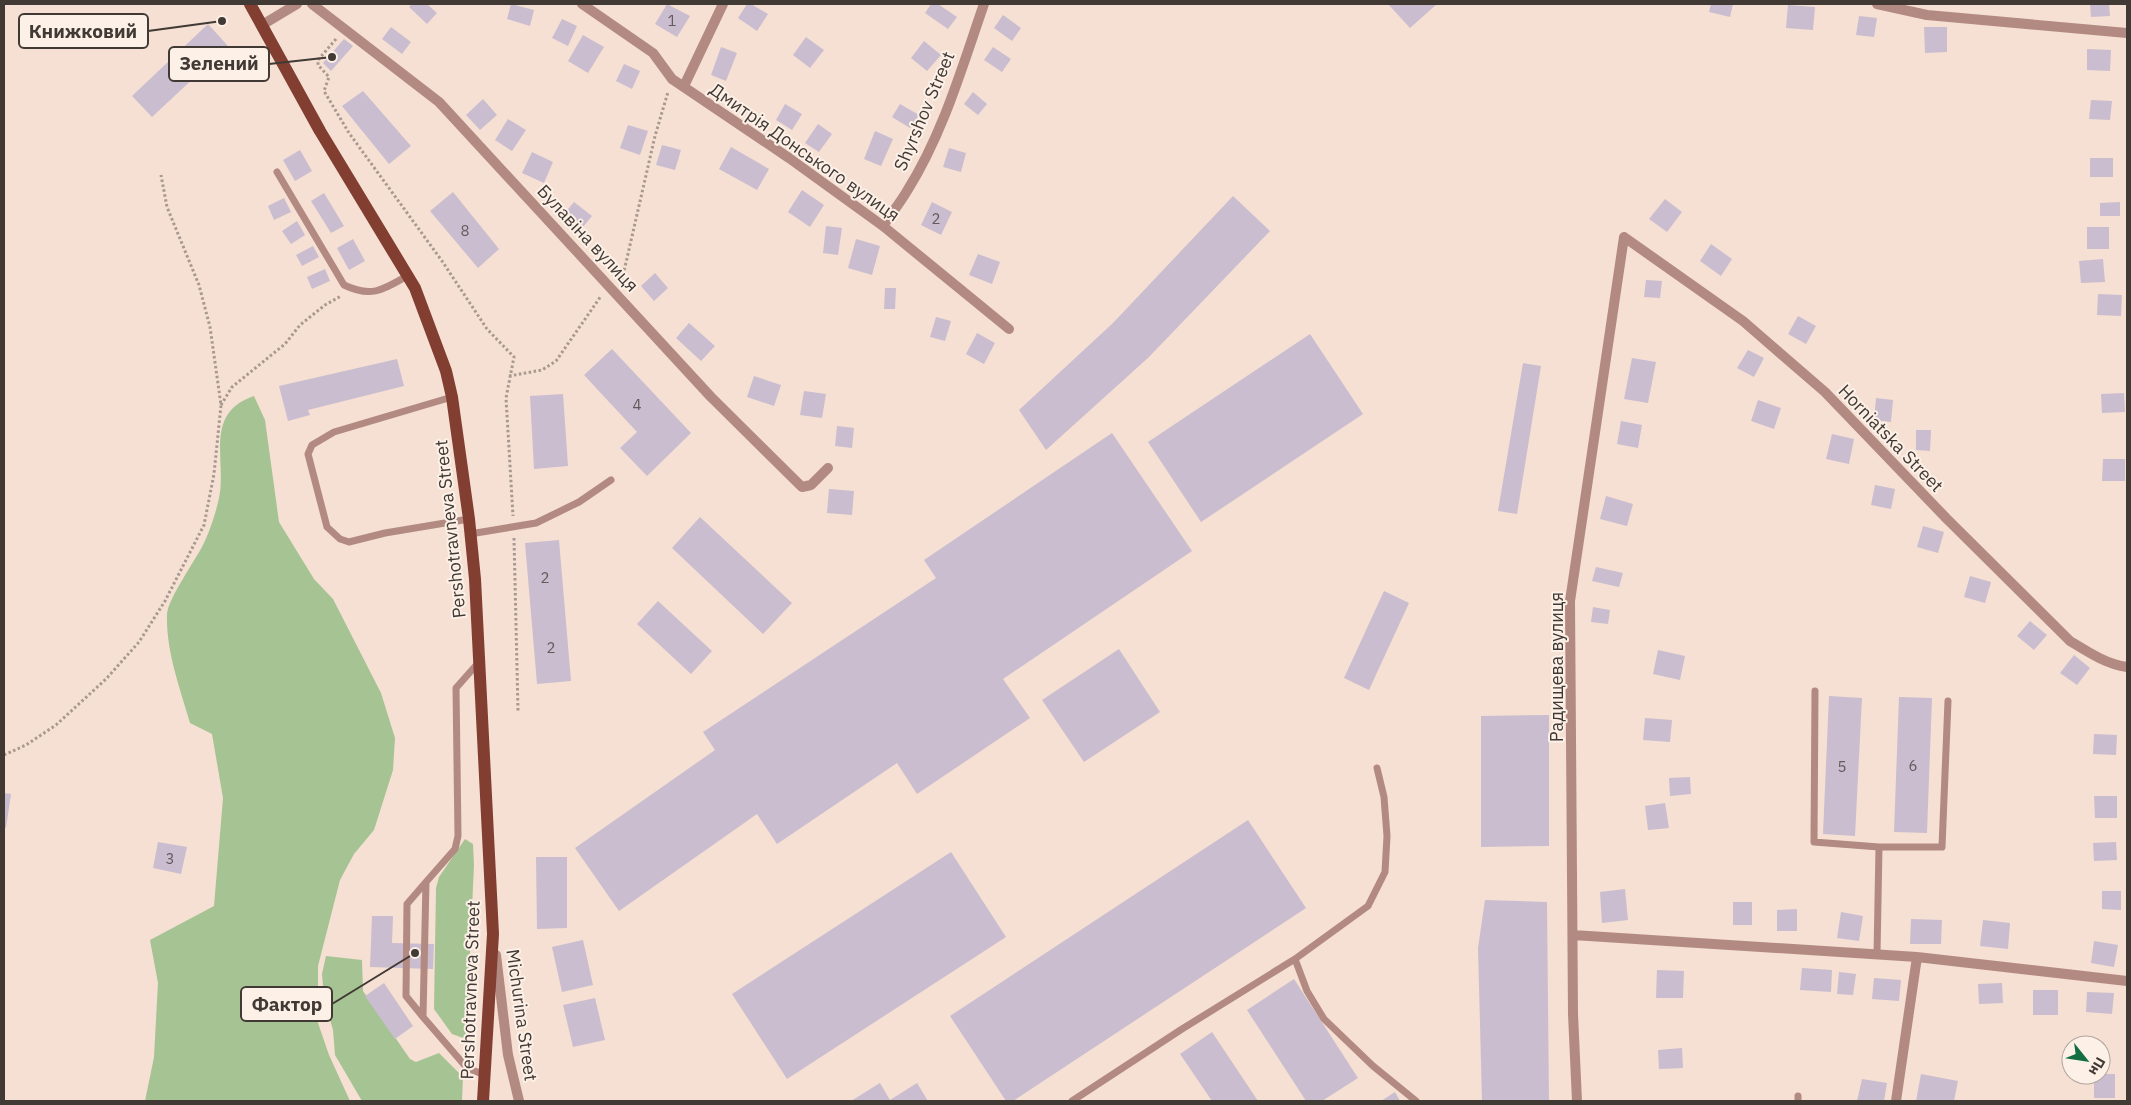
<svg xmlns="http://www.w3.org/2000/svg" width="2131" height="1105" viewBox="0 0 2131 1105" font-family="'IBM Plex Sans',sans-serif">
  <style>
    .green { fill: #a6c393 }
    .building { fill: #cabdcf }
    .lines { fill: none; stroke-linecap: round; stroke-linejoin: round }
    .path { stroke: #a8988f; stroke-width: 3; stroke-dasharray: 2.5 2.5; stroke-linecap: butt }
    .service { stroke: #b38a82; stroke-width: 7 }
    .minor { stroke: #b38a82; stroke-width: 10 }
    .tertiary { stroke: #b38a82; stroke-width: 10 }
    .primary { stroke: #823e30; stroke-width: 12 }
    .labels { text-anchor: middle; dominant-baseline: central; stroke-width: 4; stroke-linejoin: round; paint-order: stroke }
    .number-label { font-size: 15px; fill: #635a5b }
    .street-label { font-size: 18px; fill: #413934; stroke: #fcf0e7 }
    .leader { fill: none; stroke: #413934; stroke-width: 2 }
    .callout-dot { fill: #413934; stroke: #fcf0e7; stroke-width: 2 }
    .callout { fill: #fcf0e7; stroke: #413934; stroke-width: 2 }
    .callout-label { font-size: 19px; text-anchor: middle; font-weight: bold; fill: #413934 }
  </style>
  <rect width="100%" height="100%" fill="#f5e0d3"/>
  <path class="green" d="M254 396 265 420 279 522 314 579 333 599 381 693 395 738 393 770 374 830 354 854 340 880 318 966V1023L329 1055 350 1101H145L154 1057 158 983 150 940 214 906 223 798 212 734 190 723C180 688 166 652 167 615 167 600 195 561 203 545 210 531 216 512 219 498 227 461 203 413 254 396Z
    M465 839 473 844 474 865 466 1039 452 1034 434 1009 436 888 439 877Z
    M326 956 362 960 363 991 410 1059 416 1062 439 1053 463 1077 462 1101H362L335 1055 333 1030 324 999 322 974Z"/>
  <path class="building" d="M412 4H427L437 13 427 24 409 7Z
    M511 4 534 10 530 26 507 19Z
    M667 4 690 16 677 37 655 24Z
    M747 4H751L768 14 757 31 738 18Z
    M931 4H938L957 17 948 29 925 13Z
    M1388 4H1437L1410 28Z
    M1711 4H1733L1730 17 1709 12Z
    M2090 4H2109L2110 16 2091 17Z
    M1788 5 1815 7 1813 30 1786 28Z
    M1003 15 1021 28 1012 41 994 28Z
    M1859 16 1877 18 1874 37 1856 35Z
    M562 19 577 26 568 46 552 38Z
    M208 24 228 46 152 117 132 96Z
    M391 27 411 42 402 54 382 39Z
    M1924 27H1947V52L1925 53Z
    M583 35 604 47 588 73 568 61Z
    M806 37 824 50 810 68 793 55Z
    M344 39 353 46 331 71 323 63Z
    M924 41 941 55 927 71 911 58Z
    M721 47 737 53 726 81 711 75Z
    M993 47 1011 59 1002 72 984 60Z
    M2087 49 2111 50 2110 71 2087 70Z
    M624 64 640 71 632 89 616 81Z
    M363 91 411 146 389 164 342 106Z
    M973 92 987 104 978 115 964 104Z
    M483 99 497 115 480 130 466 115Z
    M2091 100 2112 101 2110 120 2089 119Z
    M785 104 802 114 792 130 776 120Z
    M900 104 919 115 910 128 892 117Z
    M508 119 526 130 512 151 495 140Z
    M818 124 832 134 819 152 805 143Z
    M628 125 648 131 640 155 620 148Z
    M875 131 893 139 881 166 864 159Z
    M662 145 681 150 675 170 656 165Z
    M731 147 769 169 757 190 719 169Z
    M949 148 966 153 961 172 943 167Z
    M300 150 312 171 295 181 283 160Z
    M532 152 553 162 544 183 522 173Z
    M2090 158H2113V177H2090Z
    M802 190 824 205 810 227 788 212Z
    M453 192 499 249 478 268 430 211Z
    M324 193 344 226 331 233 311 201Z
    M1233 196 1270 231 1149 357 1046 450 1019 410 1113 323Z
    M284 198 291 212 274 220 268 206Z
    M1665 199 1682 212 1667 232 1649 219Z
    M574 202 592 216 578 233 560 219Z
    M932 202 952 212 941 235 921 225Z
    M2120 202V216H2100V203Z
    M297 221 305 235 291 244 282 231Z
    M826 226 842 228 838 255 823 253Z
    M2087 227H2109V249H2087Z
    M353 239 365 261 349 270 337 248Z
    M856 239 880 246 872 275 848 268Z
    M1711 244 1732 259 1721 276 1700 261Z
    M313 246 319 257 302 266 296 255Z
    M978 254 1000 262 992 284 969 275Z
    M2103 259 2105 282 2081 283 2079 261Z
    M325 269 330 281 312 289 307 277Z
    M655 273 668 288 654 301 641 286Z
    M1646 280 1662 281 1660 298 1644 297Z
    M885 288H896L895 309H884Z
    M2098 294 2122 295 2121 316 2097 315Z
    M1798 316 1816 326 1806 344 1788 334Z
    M936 317 951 321 945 341 930 337Z
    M689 323 715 346 701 361 676 338Z
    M977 333 995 343 984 364 966 354Z
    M1310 334 1363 414 1201 522 1148 442Z
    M612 349 691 433 647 476 620 448 637 432 584 375Z
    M1748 350 1764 358 1754 377 1737 368Z
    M1632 358 1656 362 1648 403 1624 399Z
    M397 359 404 386 308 410 310 415 288 421 279 386Z
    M1523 363 1541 366 1517 514 1498 511Z
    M754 376 781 385 774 406 747 397Z
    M804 391 826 394 822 418 800 415Z
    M2124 393 2125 412 2102 413 2101 394Z
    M563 394 568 466 534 469 530 396Z
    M1876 398 1893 400 1891 422 1874 420Z
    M1758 400 1781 408 1774 429 1751 421Z
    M1621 421 1642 425 1638 448 1617 444Z
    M837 426 854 428 852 448 835 446Z
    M1916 430H1931L1930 451 1916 450Z
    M1112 433 1192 551 1003 679 1030 718 917 794 897 763 777 844 757 814 619 911 575 848 715 750 703 732 936 578 924 560Z
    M1832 434 1854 439 1849 464 1826 459Z
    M2103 459H2125V481H2102Z
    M1875 485 1895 489 1891 509 1871 505Z
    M829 489 854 491 852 515 827 513Z
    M1606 496 1633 504 1627 526 1600 519Z
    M700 517 792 603 763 634 672 548Z
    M1923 526 1944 532 1938 553 1917 547Z
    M559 540 571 681 537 684 525 543Z
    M1596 567 1623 573 1619 587 1592 581Z
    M1970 576 1991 582 1985 603 1964 597Z
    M1384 591 1409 603 1369 690 1344 678Z
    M658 601 712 651 691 674 637 624Z
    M1593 607 1610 610 1608 624 1591 622Z
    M2030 621 2047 635 2034 650 2017 636Z
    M1119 649 1160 712 1084 762 1042 700Z
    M1658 650 1685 656 1680 680 1653 674Z
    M2074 655 2090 668 2077 685 2060 673Z
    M1829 696 1862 698 1855 836 1823 834Z
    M1899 697 1932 698 1927 833 1894 832Z
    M1549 715V846L1481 847V716Z
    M1645 718 1672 720 1670 742 1643 740Z
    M2094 734 2117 735 2116 755 2093 754Z
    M1690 777 1691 794 1670 796 1669 778Z
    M4 793 11 794 6 828 4 827Z
    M2094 796H2117V818H2095Z
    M1665 803 1669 828 1648 830 1645 806Z
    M1248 820 1306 908 1013 1101H1006L950 1016Z
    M158 842 187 847 181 874 153 868Z
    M2116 842 2117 860 2094 861 2093 843Z
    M951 852 1006 937 787 1079 732 994Z
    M536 857H567V928L537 929Z
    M1625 889 1628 920 1602 923 1600 892Z
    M2102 891H2121V910L2102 909Z
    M1485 900 1547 902 1549 1101H1482L1478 948Z
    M1733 902H1752V925H1733Z
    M1797 909V931H1777V910Z
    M1841 912 1863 916 1859 941 1837 938Z
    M372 916H393L392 943 434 944 433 969 370 967Z
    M1911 919 1942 920 1941 944H1910Z
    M1983 920 2010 923 2008 949 1980 946Z
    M583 940 593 985 562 992 552 947Z
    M2094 941 2118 945 2114 967 2091 963Z
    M1802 968 1832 970 1831 992 1800 990Z
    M1657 970 1684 971 1683 998H1656Z
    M1839 972 1856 974 1853 995 1837 994Z
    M1874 978 1901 980 1899 1001 1872 999Z
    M1294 979 1358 1078 1322 1101H1306L1247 1010Z
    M384 983 413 1026 395 1039 365 996Z
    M2002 983 2003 1003 1979 1004 1978 984Z
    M2033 990H2058V1015H2033Z
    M2087 992 2114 993 2112 1014 2086 1012Z
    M595 998 605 1040 573 1047 563 1005Z
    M1212 1032 1258 1101H1212L1180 1054Z
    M1682 1048 1683 1068 1659 1069 1658 1050Z
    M1921 1074 1958 1081 1954 1101H1916Z
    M2101 1074H2115V1098H2094V1075Z
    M1862 1079 1887 1083 1884 1101H1857Z
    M880 1083 890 1100 917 1083 928 1101H851Z
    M1395 1092 1400 1101H1381Z"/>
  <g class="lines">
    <path class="path" d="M336 39 318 60V65L329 77 324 91 349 133 442 261 487 329 514 357 506 398 513 516
      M622 280 655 136 668 92
      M509 376 542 370 556 361 601 296
      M221 405 232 387 285 344 300 325 325 305 341 296
      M514 538 518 711
      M4 755 26 745 56 725 106 679 139 642 165 601 204 525 214 474 221 405 210 327 199 285 167 207 161 175"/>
    <path class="service" d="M277 172 344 285C371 298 383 290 407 276
      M452 397 334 432 312 445 308 454 327 527 340 539 349 542 385 533 469 519
      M470 534 536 523 579 502 611 480
      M479 662 456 688 458 836 455 849 426 882 423 1017 467 1068 485 1075
      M1815 691 1814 842 1879 847H1942L1948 701
      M1877 954 1879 847
      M1295 959 1307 991 1324 1019 1373 1066 1416 1101
      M423 1017 406 996 407 904 426 882
      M1072 1101 1182 1029 1295 959 1368 906 1385 872 1387 836 1384 797 1377 768
      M1798 1101V1096"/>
    <path class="minor" d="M312 4 439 102 711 397 802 487 811 485 828 468
      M582 4 653 53 672 79 789 158 883 226 1009 329
      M1877 4 1927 15 2127 33
      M262 25 297 4
      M684 86 723 4
      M883 226C891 214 900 203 907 191 943 134 962 67 984 4
      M1573 935 1917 957 2127 981
      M1577 1101 1573 1014 1570 601 1624 237 1743 321 1825 392 1947 519 2070 641C2088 652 2106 664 2127 667
      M1896 1101 1917 957"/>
    <path class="tertiary" d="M496 955 508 1055 519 1101"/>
    <path class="primary" d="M250 4 320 131 415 288 446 371 452 397 469 519 475 579 493 934 483 1101"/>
  </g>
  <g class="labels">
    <g class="number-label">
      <text x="672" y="20">1</text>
      <text x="936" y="218">2</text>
      <text x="465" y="230">8</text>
      <text x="637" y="404">4</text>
      <text x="545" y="577">2</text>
      <text x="551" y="647">2</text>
      <text x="1913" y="765">6</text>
      <text x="1842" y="766">5</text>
      <text x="170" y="858">3</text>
    </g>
    <g class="street-label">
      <text transform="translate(924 111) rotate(-67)">Shyrshov Street</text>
      <text transform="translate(805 152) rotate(35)">Дмитрія Донського вулиця</text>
      <text transform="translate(588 238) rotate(47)">Булавіна вулиця</text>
      <text transform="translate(1891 438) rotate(46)">Horniatska Street</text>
      <text transform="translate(450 529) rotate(-96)">Pershotravneva Street</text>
      <text transform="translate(1556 667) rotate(-90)">Радищева вулиця</text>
      <text transform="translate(470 990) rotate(-88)">Pershotravneva Street</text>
      <text transform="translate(522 1015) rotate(82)">Michurina Street</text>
    </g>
  </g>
  <path class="leader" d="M222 21L148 31M332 57L269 64M415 953L332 1004"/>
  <g class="callout-dot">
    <circle cx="222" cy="21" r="5"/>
    <circle cx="332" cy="57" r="5"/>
    <circle cx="415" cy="953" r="5"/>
  </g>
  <g class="callout">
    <rect x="19" y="14" width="129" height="34" rx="5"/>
    <rect x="169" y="47" width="100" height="34" rx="5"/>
    <rect x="241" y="987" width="91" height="34" rx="5"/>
  </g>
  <g class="callout-label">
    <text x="83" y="38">Книжковий</text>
    <text x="219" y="70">Зелений</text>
    <text x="287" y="1011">Фактор</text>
  </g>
  <rect width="2131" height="1105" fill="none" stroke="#413934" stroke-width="10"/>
  <g transform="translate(2086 1060) rotate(120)"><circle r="24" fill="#fcf0e7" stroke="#b1a79f"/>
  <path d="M0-4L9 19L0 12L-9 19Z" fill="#146e42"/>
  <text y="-8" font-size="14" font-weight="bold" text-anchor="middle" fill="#413934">Пн</text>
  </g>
</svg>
